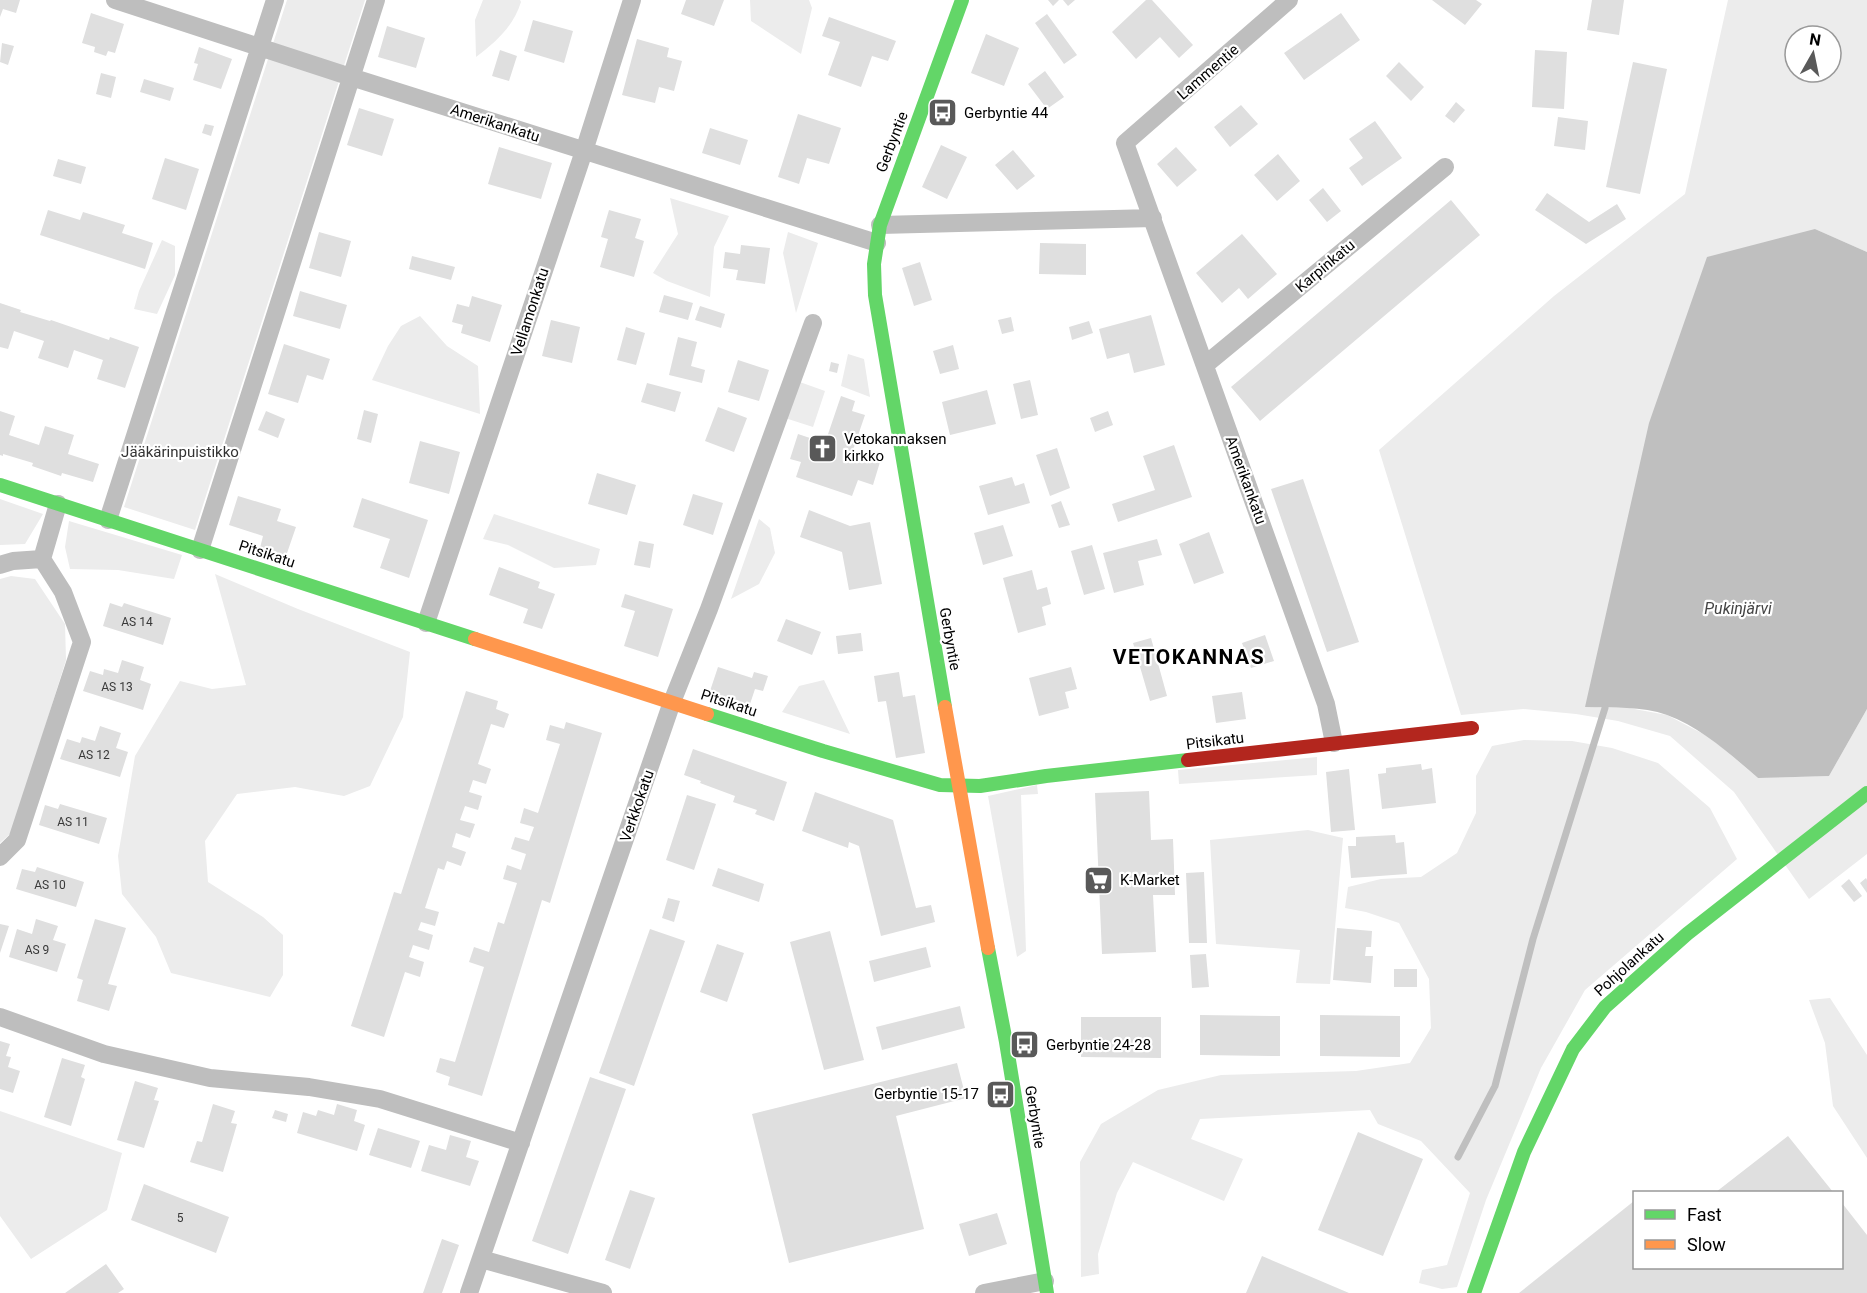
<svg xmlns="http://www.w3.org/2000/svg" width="1867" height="1293" viewBox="0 0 1867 1293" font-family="Roboto,sans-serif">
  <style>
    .green { fill: #ececec; fill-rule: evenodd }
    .water { fill: #bfbfbf }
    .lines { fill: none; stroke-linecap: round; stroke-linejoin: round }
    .stream { stroke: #bfbfbf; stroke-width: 7 }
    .building { fill: #dfdfdf }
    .street { stroke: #bebebe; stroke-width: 18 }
    .fast { stroke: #63d668; stroke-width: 14 }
    .slow { stroke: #ff974d; stroke-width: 14 }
    .jam { stroke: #b3261e; stroke-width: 14 }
    .labels { text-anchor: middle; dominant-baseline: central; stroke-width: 4.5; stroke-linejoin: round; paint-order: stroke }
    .number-label { font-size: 12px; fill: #383838 }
    .street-label { font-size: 15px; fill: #000; stroke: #fff }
    .poi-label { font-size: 15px; fill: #000; stroke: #fff; text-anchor: start }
    .park-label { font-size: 15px; fill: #333; stroke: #fff }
    .water-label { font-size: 16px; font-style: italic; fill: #444; stroke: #fff }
    .district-label { font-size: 21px; font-weight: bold; letter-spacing: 1.5px; fill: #000; stroke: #fff }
  </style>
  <rect width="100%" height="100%" fill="#fff"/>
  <path class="green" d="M287 0H365L195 530 124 507Z
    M483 0H520L521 2C513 27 496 42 476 57L475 20Z
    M750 0H809L812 8 801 54 751 21Z
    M1728 0H1867V252L1815 229 1585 707 1629 708 1667 715 1711 738 1758 778 1829 776 1867 709V854L1809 899 1734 792 1670 736 1618 721 1576 714 1523 709 1461 715 1379 450 1554 296 1685 194ZM1795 36H1831V72H1795Z
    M670 198 729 216 714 247 710 297 667 281 653 273 678 234Z
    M788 232 818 243 796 313 783 253Z
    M162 240 175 246V275L157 314 134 309 139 291Z
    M420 316 447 346 478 366 480 414 372 380 388 346 401 326Z
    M848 354 864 359 870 397 841 386Z
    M797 381 825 391 813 427 785 418Z
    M0 499 43 514 25 544 0 545Z
    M494 514 600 549 596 565 554 568 508 545 483 539Z
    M759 519 770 528 775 553 759 584 731 599Z
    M69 521 182 555 174 579 118 570 70 569 65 547Z
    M215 574 298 609 410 652 403 717 370 786 344 796 295 787 237 794 205 841 208 882 263 917 283 935V975L270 997 171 973 156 937 122 894 118 856 135 756 180 681 212 689 246 685Z
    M11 576 35 579 65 624 66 660 12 832 0 843V579Z
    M824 680 850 734 782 712 799 686Z
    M1524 740 1572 741 1612 748 1658 763 1710 808 1737 859 1585 990 1541 1068 1486 1200 1457 1287 1442 1289 1419 1283 1422 1270 1447 1265 1470 1193 1421 1141 1378 1124 1370 1110 1200 1119 1191 1139 1243 1159 1224 1201 1133 1162 1117 1193 1098 1254 1099 1274 1081 1277 1080 1162 1101 1124 1158 1090 1221 1075 1356 1071 1410 1063 1431 1028 1429 979 1399 923 1366 912 1345 908 1348 887 1381 879 1421 877 1457 853 1476 813V776L1492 746Z
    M1317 757V775L1179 784 1178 770Z
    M1037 785 1038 794 1021 795 1026 951 1017 957 988 796Z
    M1308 830 1343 838 1330 984 1296 983 1300 950 1216 944 1210 840Z
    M1830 998 1867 1055V1158L1833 1106 1825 1043 1809 1000Z
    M0 1111 122 1153 107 1210 31 1259 0 1216Z"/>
  <path class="water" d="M1815 229 1867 252V709L1829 776 1758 778C1731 755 1702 728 1667 715 1642 706 1612 708 1585 707L1649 423 1707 257Z"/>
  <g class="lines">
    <path class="stream" d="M1458 1157 1495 1086 1533 939 1605 708"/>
  </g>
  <path class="building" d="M0 0H20L16 13 3 9 0 17Z
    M686 0H724L714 26 681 14Z
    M1048 0H1059L1053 6Z
    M1063 0H1075L1068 6Z
    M1146 0H1152L1193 45 1179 58 1160 37 1136 59 1112 32Z
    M1432 0H1476L1482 4 1465 25Z
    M1592 0H1624L1619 35 1587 30Z
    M91 13 124 24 115 53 108 51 106 56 94 52 95 47 82 43Z
    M1341 13 1360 40 1304 80 1284 53Z
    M1047 14 1077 55 1064 64 1035 23Z
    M829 17 896 41 888 61 872 56 861 87 828 75 840 42 822 36Z
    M533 20 573 31 564 63 524 51Z
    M387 26 425 38 416 68 378 57Z
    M986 34 1019 48 1004 86 971 73Z
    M637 39 669 48 667 57 682 61 674 91 659 87 655 103 622 95Z
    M2 43 14 46 8 65 0 62Z
    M199 47 232 59 221 89 193 80 198 64 194 63Z
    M500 50 517 56 509 81 492 76Z
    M1535 50 1567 52 1564 109 1532 107Z
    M1399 62 1424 87 1411 101 1386 76Z
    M1633 62 1667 69 1640 194 1606 187Z
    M1045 71 1064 97 1047 109 1028 84Z
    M101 73 116 77 111 98 96 94Z
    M144 79 174 88 170 101 140 92Z
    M1456 102 1465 110 1454 123 1445 116Z
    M1241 105 1258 124 1230 147 1214 127Z
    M359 108 394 119 382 156 347 145Z
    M798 114 841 128 829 164 807 158 799 184 778 177Z
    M1558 117 1588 121 1585 150 1554 146Z
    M1375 121 1402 158 1362 186 1349 168 1363 158 1349 139Z
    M205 124 214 126 211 136 202 133Z
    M710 128 748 140 740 165 702 153Z
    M941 145 967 157 947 199 922 187Z
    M499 147 552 163 541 199 488 184Z
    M1176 147 1197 170 1177 187 1157 164Z
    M1013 150 1035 176 1017 190 995 165Z
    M1278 154 1300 181 1277 201 1254 175Z
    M165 158 199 169 186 210 152 199Z
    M58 159 86 167 81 184 53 176Z
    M1323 188 1341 211 1327 222 1309 200Z
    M1547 193 1589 222 1617 204 1626 219 1586 244 1535 210Z
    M1451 200 1480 235 1260 421 1231 387Z
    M48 210 80 220 83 212 125 225 122 233 153 243 145 269 40 235Z
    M609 210 641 219 635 238 644 241 634 277 600 267 608 239 601 237Z
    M319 232 351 241 341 277 309 268Z
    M1242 234 1277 274 1248 299 1239 288 1222 303 1196 273Z
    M1040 243 1086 244V275L1039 274Z
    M741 245 770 248 765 284 736 280 738 270 723 268 725 252 740 254Z
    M412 256 455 267 451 280 409 269Z
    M920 262 932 300 914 306 902 268Z
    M300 291 347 305 340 329 293 316Z
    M664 295 693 303 688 320 659 312Z
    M472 296 502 305 490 342 461 333 463 325 452 322 457 304 469 307Z
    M0 303 21 310 20 312 50 321 51 320 109 340 110 337 139 347 125 388 97 379 103 360 74 350 68 368 38 358 44 341 14 331 8 349 0 347Z
    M700 306 725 314 721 328 695 320Z
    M1151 315 1165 365 1134 373 1129 353 1107 359 1099 329Z
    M1011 317 1014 331 1002 334 998 320Z
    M551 320 580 327 572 363 542 356Z
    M1089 321 1093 333 1072 340 1069 327Z
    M626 327 645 333 636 365 617 360Z
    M678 337 697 342 691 366 705 370 702 383 669 375Z
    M284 344 330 359 323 380 307 375 298 403 268 394Z
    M953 345 959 369 940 374 933 351Z
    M738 360 769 370 759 401 728 392Z
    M831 362 839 364 837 373 829 371Z
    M1030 380 1038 415 1021 419 1013 384Z
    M647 383 681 392 675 412 641 402Z
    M987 390 996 424 950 435 942 402Z
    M841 396 855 401 852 411 865 415 852 453 880 462 873 485 858 480 852 496 796 477 801 462 790 459 798 434 825 443Z
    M718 407 747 418 734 452 705 441Z
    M364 410 378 414 371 443 357 439Z
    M0 411 15 416 9 435 39 445 45 426 74 435 68 454 99 464 93 482 62 473 61 476 32 466 33 463 3 454V456L0 455Z
    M266 411 285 419 278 438 258 430Z
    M1108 411 1113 425 1095 432 1090 418Z
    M420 441 460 452 449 494 409 483Z
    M1174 445 1192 497 1118 522 1112 504 1155 490 1143 456Z
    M1057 448 1070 488 1050 496 1036 455Z
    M597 473 636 485 627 515 588 504Z
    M1012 477 1015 486 1024 483 1030 503 988 515 979 486Z
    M1303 479 1359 642 1327 652 1271 489Z
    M693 494 723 503 713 535 683 525Z
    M238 496 281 509 277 521 296 527 286 556 260 548 263 536 229 525Z
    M362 498 428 520 409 578 380 568 390 539 353 527Z
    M1061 501 1070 525 1059 528 1051 505Z
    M809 510 850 526 870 522 882 584 849 590 842 552 800 537Z
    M1003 525 1013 556 983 565 974 533Z
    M1209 532 1224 573 1194 584 1179 544Z
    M1157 539 1162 555 1138 561 1144 585 1114 593 1103 553Z
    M639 541 654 544 650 568 634 565Z
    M1092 545 1105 589 1084 595 1071 551Z
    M499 567 540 582 538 588 555 594 542 629 523 623 528 609 489 595Z
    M1032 570 1037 590 1047 587 1051 604 1042 607 1046 625 1018 633 1003 578Z
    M625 594 673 609 658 657 624 646 635 611 621 607Z
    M110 603 122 607 124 603 171 618 163 645 103 626Z
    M786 619 821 632 812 655 777 641Z
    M861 633 863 651 838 654 836 636Z
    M1265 635 1274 661 1251 668 1242 643Z
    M1151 638 1167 696 1150 701 1133 643Z
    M122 660 144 667 140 680 151 684 143 710 83 691 90 671 103 675 104 669 118 673Z
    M718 667 752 678 754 672 768 676 763 691 755 689 748 710 708 697Z
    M1071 667 1077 689 1065 692 1069 708 1039 716 1029 678Z
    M899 672 903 697 915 695 925 753 896 758 886 701 878 702 874 676Z
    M466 691 498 701 496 709 509 714 504 728 491 724 478 764 491 769 486 784 473 780 469 792 482 796 478 810 465 806 460 820 475 824 470 838 456 833 452 847 466 852 461 866 447 861 444 870 438 868 425 908 439 912 435 926 421 922 418 930 433 935 429 950 413 945 409 957 424 962 420 977 405 972 384 1037 351 1026 394 892 401 894Z
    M1242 692 1246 719 1216 723 1212 696Z
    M566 722 602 733 550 903 542 900 482 1096 448 1085 450 1077 436 1072 440 1058 455 1062 484 967 469 962 474 947 489 952 498 922 504 924 517 883 503 879 507 865 521 870 526 854 511 849 515 837 529 841 534 827 520 823 524 808 538 813 560 744 546 740 550 725 564 729Z
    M100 726 121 733 116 748 128 752 120 777 60 759 67 739 80 743 82 737 95 741Z
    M693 749 787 782 774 821 755 814 757 810 733 802 735 796 700 783 701 781 684 775Z
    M1421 764 1422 770 1432 768 1436 803 1382 809 1378 774 1386 773V768Z
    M1349 769 1355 830 1331 832 1326 772Z
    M1149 791 1151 840 1173 839 1175 895H1153L1156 952 1102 954 1095 793Z
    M815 792 893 820 916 908 931 905 935 922 881 936 859 846 849 842 848 848 802 831Z
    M687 795 716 804 694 870 666 860Z
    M60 804 107 818 99 844 39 825 45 805 58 809Z
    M1395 835 1396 843 1404 842 1407 874 1351 878 1348 846H1356V837Z
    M37 867 84 882 76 907 16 889 22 869 35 872Z
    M718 868 764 884 759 902 712 886Z
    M1204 872 1207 943H1189L1186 873Z
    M1866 878 1867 880V893L1860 883Z
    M1849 879 1862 896 1854 902 1841 886Z
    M668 898 680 901 674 922 662 918Z
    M36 919 58 926 53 940 66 944 57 972 9 957 17 929 32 934Z
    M95 919 126 928 108 984 117 986 109 1011 77 1001 83 980 77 978Z
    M0 924 9 926 0 953Z
    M1337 928 1372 931 1371 947H1366L1365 956H1373L1371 983 1333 980Z
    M650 929 685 941 634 1086 599 1073Z
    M830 931 864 1060 824 1070 790 942Z
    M717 944 744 953 727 1002 700 992Z
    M926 947 931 967 874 982 869 961Z
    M1206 954 1209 987 1192 988 1190 955Z
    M1394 969H1417V987H1394Z
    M960 1006 965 1028 882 1050 876 1027Z
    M1200 1015 1280 1016V1056L1200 1055Z
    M1320 1015 1400 1016V1057L1320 1056Z
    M1081 1017H1161V1058L1081 1057Z
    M0 1041 10 1044 6 1056 11 1057 8 1067 20 1071 13 1093 0 1089Z
    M62 1058 85 1065 81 1077 85 1079 71 1126 44 1117Z
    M957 1063 966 1098 896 1116 924 1229 789 1263 752 1114Z
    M590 1077 626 1089 568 1254 532 1241Z
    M135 1081 158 1088 154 1100 159 1101 144 1148 117 1140Z
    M213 1104 235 1111 231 1123 237 1124 223 1172 190 1162 197 1141 202 1142Z
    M337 1104 357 1110 354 1121 365 1125 357 1151 297 1133 303 1112 316 1116 318 1110 334 1115Z
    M275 1110 288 1114 286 1122 272 1118Z
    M378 1128 420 1141 411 1168 369 1155Z
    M1358 1132 1423 1159 1383 1256 1318 1230Z
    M450 1135 471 1141 466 1157 479 1161 470 1186 421 1171 429 1145 446 1150Z
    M1788 1136 1833 1192H1716Z
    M144 1184 229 1217 216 1253 131 1220Z
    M630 1190 655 1198 630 1269 605 1260Z
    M1634 1201V1268H1842V1203L1867 1235V1293H1519Z
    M997 1213 1007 1244 969 1256 959 1224Z
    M442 1239 459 1245 442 1293H423Z
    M1262 1256 1349 1293H1246Z
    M106 1264 124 1289 118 1293H65Z"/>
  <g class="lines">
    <path class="street" d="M115 0 351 77 877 243
      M1289 0 1125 143 1326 704 1334 743
      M880 225 1153 218
      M1205 365 1445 167
      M108 520 275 0
      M200 550 376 0
      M0 565 13 561 42 559 58 504
      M426 623 584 151 632 0
      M0 857 17 840 82 642 63 592 42 559
      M0 1017 104 1054 210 1078 309 1087 380 1099 521 1143
      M481 1259 603 1293
      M469 1293 672 702 709 609 813 323
      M984 1293 1045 1281"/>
    <path class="fast" d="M0 485 475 639
      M945 707 875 295 874 264 880 225 962 0
      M707 714 823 751 940 785 980 786 1046 776 1188 760
      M988 948 1006 1042 1047 1293
      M1474 1293 1524 1152 1573 1049 1605 1007 1687 934 1867 793"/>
    <path class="slow" d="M475 639 707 714
      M945 707 988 948"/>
    <path class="jam" d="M1188 760 1472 728"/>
  </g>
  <defs>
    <symbol id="bus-square" viewBox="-11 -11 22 22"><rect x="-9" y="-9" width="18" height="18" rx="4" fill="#595959" stroke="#fff"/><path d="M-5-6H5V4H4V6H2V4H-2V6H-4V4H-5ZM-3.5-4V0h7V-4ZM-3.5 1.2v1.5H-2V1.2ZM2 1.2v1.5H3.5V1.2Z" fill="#fff"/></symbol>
    <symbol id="church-square" viewBox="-11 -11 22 22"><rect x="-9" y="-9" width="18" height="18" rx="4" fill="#595959" stroke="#fff"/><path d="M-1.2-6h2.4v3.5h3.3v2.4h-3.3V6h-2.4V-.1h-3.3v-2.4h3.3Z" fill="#fff"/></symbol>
    <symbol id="supermarket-square" viewBox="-11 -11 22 22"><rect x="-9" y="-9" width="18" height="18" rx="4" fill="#595959" stroke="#fff"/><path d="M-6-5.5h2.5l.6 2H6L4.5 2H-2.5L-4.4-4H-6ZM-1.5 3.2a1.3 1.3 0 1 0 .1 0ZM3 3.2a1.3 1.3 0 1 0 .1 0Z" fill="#fff"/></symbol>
  </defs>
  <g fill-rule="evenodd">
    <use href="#bus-square" x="926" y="96" width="33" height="33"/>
    <use href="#church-square" x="806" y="432" width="33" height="33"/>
    <use href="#supermarket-square" x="1082" y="864" width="33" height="33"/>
    <use href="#bus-square" x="1008" y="1028" width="33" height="33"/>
    <use href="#bus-square" x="984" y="1078" width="33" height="33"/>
  </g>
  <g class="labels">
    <g class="number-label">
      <text x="137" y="622">AS 14</text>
      <text x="117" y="687">AS 13</text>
      <text x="94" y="755">AS 12</text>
      <text x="73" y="822">AS 11</text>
      <text x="50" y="885">AS 10</text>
      <text x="37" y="950">AS 9</text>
      <text x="180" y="1218">5</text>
    </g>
    <g class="street-label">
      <text transform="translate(1208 72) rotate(-41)">Lammentie</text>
      <text transform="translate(495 123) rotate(18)">Amerikankatu</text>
      <text transform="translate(892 142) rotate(-69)">Gerbyntie</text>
      <text transform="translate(1325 266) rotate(-40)">Karpinkatu</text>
      <text transform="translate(530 312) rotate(-72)">Vellamonkatu</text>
      <text transform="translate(1246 480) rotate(70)">Amerikankatu</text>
      <text transform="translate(267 554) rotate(18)">Pitsikatu</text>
      <text transform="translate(950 639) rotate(80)">Gerbyntie</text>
      <text transform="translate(729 703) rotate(18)">Pitsikatu</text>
      <text transform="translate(1215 741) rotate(-7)">Pitsikatu</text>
      <text transform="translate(637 806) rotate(-71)">Verkkokatu</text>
      <text transform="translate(1629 964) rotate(-42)">Pohjolankatu</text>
      <text transform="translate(1035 1117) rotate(81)">Gerbyntie</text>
    </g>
    <g class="poi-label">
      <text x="964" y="113">Gerbyntie 44</text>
      <text x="844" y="439">Vetokannaksen<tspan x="844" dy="17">kirkko</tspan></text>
      <text x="1120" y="880">K-Market</text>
      <text x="1046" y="1045">Gerbyntie 24-28</text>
      <text x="979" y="1094" text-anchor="end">Gerbyntie 15-17</text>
    </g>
    <g class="park-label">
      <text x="180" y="452">Jääkärinpuistikko</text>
    </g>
    <g class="water-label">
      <text x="1738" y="608">Pukinjärvi</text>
    </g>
    <g class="district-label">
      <text x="1189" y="657">VETOKANNAS</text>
    </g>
  </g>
  <rect x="1633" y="1191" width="210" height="78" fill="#ffffff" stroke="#999999" stroke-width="1.5"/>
  <rect x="1645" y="1210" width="30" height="9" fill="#63d668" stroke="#999999" stroke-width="1.5"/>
  <text x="1687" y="1221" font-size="18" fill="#000000">Fast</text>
  <rect x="1645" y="1240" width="30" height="9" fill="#ff974d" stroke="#999999" stroke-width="1.5"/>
  <text x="1687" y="1251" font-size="18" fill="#000000">Slow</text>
  <g transform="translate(1813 54) rotate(9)"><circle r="28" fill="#ffffff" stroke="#999999" stroke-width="1.5"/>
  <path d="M0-4.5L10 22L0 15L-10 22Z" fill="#595959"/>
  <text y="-9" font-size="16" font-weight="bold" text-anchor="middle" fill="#000000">N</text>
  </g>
</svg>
